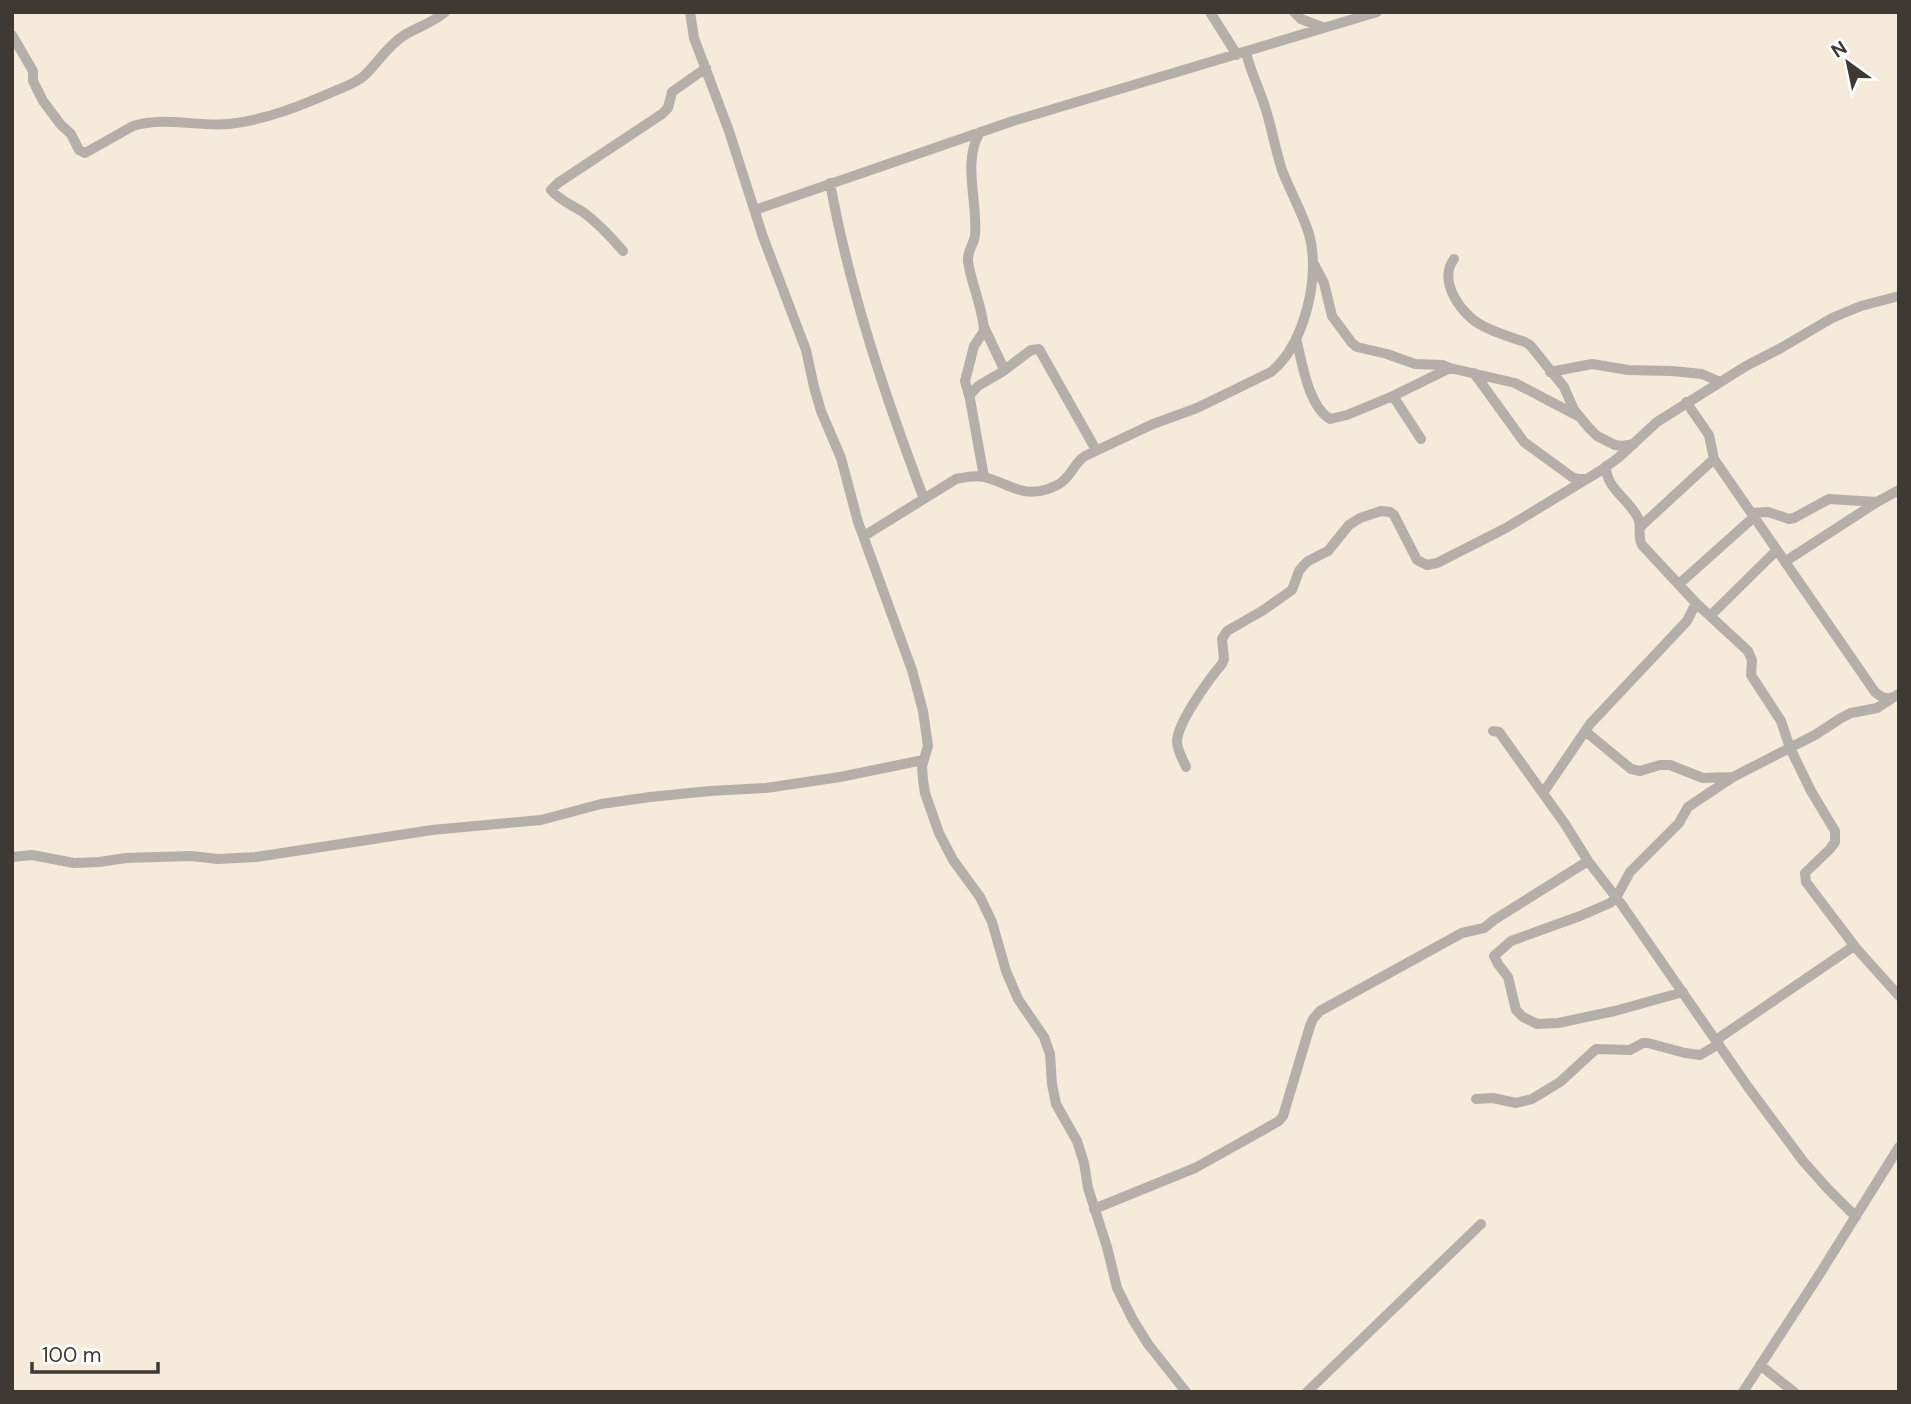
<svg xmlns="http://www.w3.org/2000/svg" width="1911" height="1404" viewBox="0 0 1911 1404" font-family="'DM Sans',sans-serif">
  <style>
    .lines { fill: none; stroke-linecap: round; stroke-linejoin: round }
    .minor { stroke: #b6aea9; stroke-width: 10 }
  </style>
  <rect width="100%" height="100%" fill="#f6eada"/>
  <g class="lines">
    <path class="minor" d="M690 12 694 38 729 131 763 237 806 350 814 387 821 411 841 458 858 522 912 670 923 711 928 746 922 766 923 780 925 793 939 833 953 860 980 897 992 922 1006 971 1018 999 1044 1037 1050 1054 1052 1084 1056 1104 1077 1141 1084 1163 1088 1188 1107 1247 1117 1288 1133 1320 1148 1344 1186 1392
      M1210 12 1237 55
      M1294 12 1301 19 1322 27
      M12 35 33 71V81L43 101 61 125 71 134 79 150 85 153 133 126C165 116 197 127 229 124 266 120 303 105 337 90 347 86 358 82 365 75 378 62 388 46 403 36 417 27 431 24 445 12
      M980 132C962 162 978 202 975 235 974 245 967 250 968 261 971 284 983 307 984 331L974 346 965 381 970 399 984 477
      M830 183C850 292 885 396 924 499
      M755 210 1013 121 1377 12
      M623 251C611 237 598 223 583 212 572 205 559 200 551 190L558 183 662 114 668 108 672 92 706 68
      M1454 259C1437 281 1462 316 1483 326 1496 333 1511 337 1525 342L1530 345 1564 387 1574 410 1589 428 1597 436 1615 445 1622 446 1634 444
      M1314 264 1324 283 1332 316 1352 343 1357 347 1387 354 1415 364 1443 365 1450 368
      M1296 338C1302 362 1308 406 1330 419L1347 415 1393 396 1450 368 1515 383 1578 416
      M1002 372 1031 350 1039 349 1096 450
      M1550 372 1592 364 1628 370 1672 371 1702 374 1720 382
      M1474 373 1524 442 1572 477 1578 479H1587
      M969 396 978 386 1002 372 1003 367 984 327
      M1393 396 1421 439
      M1686 402 1709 435 1714 459 1875 692C1883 699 1890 701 1899 694
      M1606 466C1606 489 1628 498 1638 518 1642 527 1637 536 1642 545L1696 603 1748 651 1752 660 1751 675 1781 721 1790 748 1811 791 1835 831V842L1830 849 1805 873 1806 882 1856 948 1899 996
      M1751 513 1768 512 1789 519 1794 518 1829 499 1877 502
      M1640 527 1714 459
      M864 536 956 479C966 477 974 475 984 477 1009 483 1021 498 1048 489 1053 487 1059 485 1063 481 1072 474 1075 462 1085 456L1153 424 1197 408 1271 372C1305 344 1321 275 1309 234 1302 212 1290 191 1282 170 1275 149 1272 128 1265 107 1259 87 1251 74 1246 52
      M1786 561 1877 502 1899 490
      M1679 584 1754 517
      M1710 616 1777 550
      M1493 731 1499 732 1565 824 1588 861 1622 905 1748 1087 1803 1161 1827 1188 1856 1217
      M1585 731 1631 769 1640 771 1660 765H1670L1703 778 1733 777
      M1186 767C1183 759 1177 751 1177 741 1178 722 1209 679 1222 664L1224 659 1222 639 1227 631 1262 611 1292 590 1299 571 1304 565 1308 561 1328 551 1349 525 1360 518 1381 511 1390 512 1394 515 1417 560 1427 565 1437 563 1506 528 1600 471 1618 458 1657 422 1746 366 1781 348 1832 318 1861 306 1899 296
      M1543 793 1590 724 1687 621 1696 603
      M12 857 32 855 74 863 99 862 126 858 191 856 218 859 256 857 432 830 541 820 601 804 650 797 710 791 766 788 840 777 923 760
      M1683 992 1615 1011 1558 1023 1537 1024 1523 1017 1516 1010 1508 977 1498 964 1494 956 1511 941 1580 916 1610 903 1616 898 1630 872 1679 823 1688 807 1733 777 1815 735 1841 718 1851 713 1877 708 1891 699
      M1716 1040 1854 946
      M1476 1099 1493 1098 1516 1103 1532 1099 1560 1082 1596 1049 1630 1050 1643 1043H1648L1685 1053 1700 1055 1719 1044
      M1094 1209 1195 1168 1279 1121 1283 1116 1310 1026 1313 1019 1320 1011 1462 933 1484 928 1494 920 1588 861
      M1760 1365 1794 1392
      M1307 1392 1481 1224
      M1743 1392 1819 1275 1899 1147"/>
  </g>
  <rect width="1911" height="1404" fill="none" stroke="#3e3933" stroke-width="28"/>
  <g transform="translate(1848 63) rotate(327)" stroke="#ffffff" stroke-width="5" paint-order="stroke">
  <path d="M0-5L12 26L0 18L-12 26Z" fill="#3e3933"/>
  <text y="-10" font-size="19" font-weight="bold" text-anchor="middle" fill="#3e3933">N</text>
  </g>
  <path d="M32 1362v10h126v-10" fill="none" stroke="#3e3933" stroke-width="3.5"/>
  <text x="42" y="1362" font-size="21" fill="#3e3933" stroke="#ffffff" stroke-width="5" paint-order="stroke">100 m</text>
</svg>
